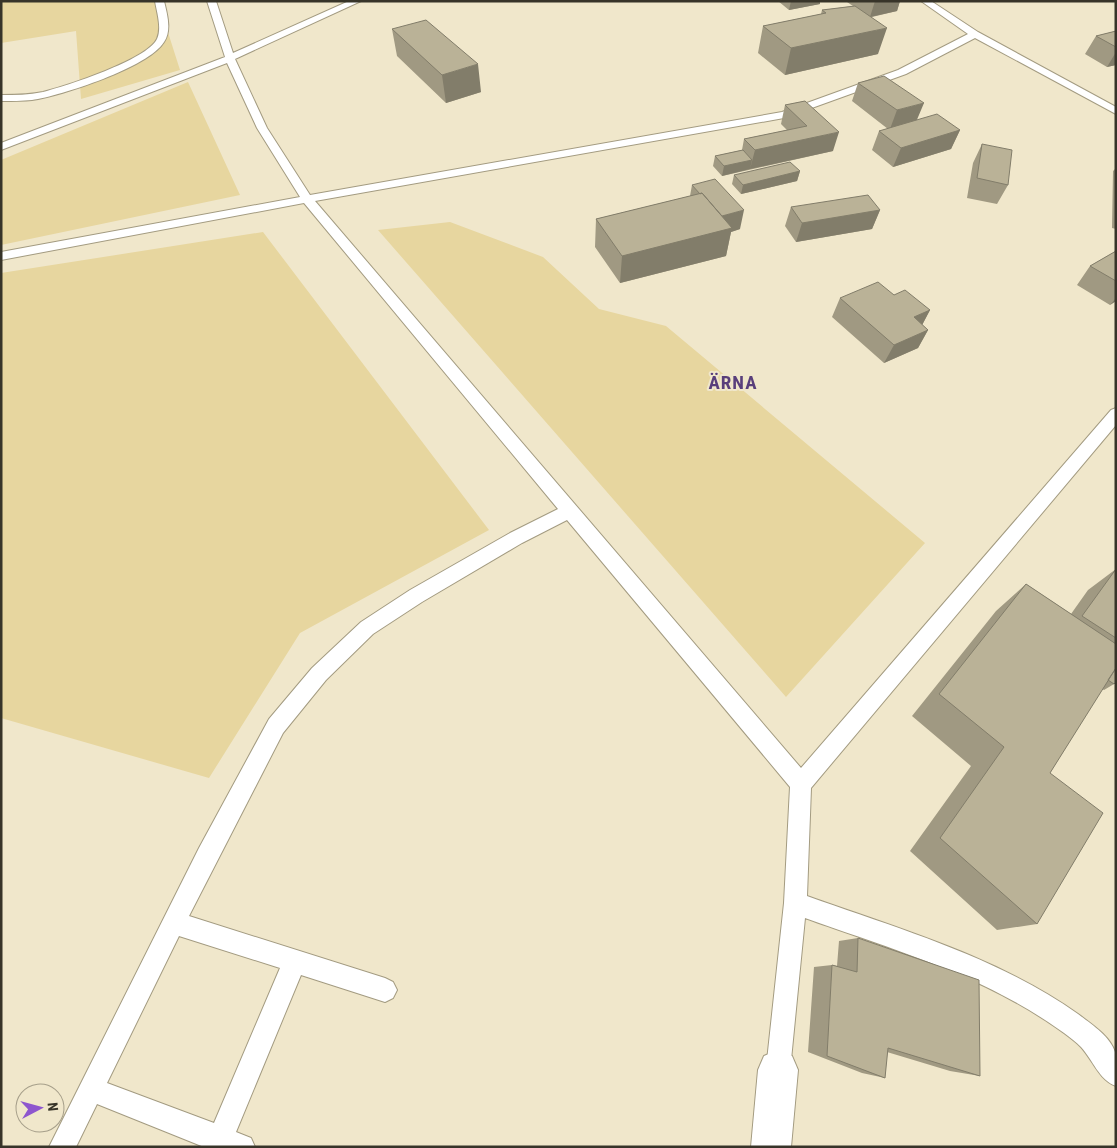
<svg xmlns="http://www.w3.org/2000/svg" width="1117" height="1148" viewBox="0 0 1117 1148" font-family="'Roboto Condensed',sans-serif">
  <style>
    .green { fill: #e7d69f }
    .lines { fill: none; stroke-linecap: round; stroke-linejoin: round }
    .lane-casing { stroke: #a39b81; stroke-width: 2 }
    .street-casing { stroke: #a39b81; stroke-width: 2 }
    .lane { fill: #fff; fill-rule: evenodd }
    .street { fill: #fff; fill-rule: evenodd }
    .wall { fill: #a09982 }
    .shaded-wall { fill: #827d6a }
    .building { fill: #bab297; stroke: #827d6a }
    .labels { text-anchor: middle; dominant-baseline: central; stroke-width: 4; stroke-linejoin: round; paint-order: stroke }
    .district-label { font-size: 19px; font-weight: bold; letter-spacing: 1px; fill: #593f7b; stroke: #f0e7cb }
  </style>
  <rect width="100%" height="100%" fill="#f0e7cb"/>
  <path class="green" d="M1 1H158L180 70 81 99 76 31 1 43Z
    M188 82 240 195 1 245V160Z
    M450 222 543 257 599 309 666 326 925 543 786 697 378 230Z
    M263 232 489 530 300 633 209 778 1 718V273Z"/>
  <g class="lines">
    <defs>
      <path id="lane" d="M155 1H164C167 14 172 30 164 42 149 67 61 96 32 100 22 101 11 101 1 101V95C15 95 29 95 43 92 66 86 147 60 157 39 162 28 157 13 155 1Z
        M207 1H216L233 53 349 1H361L235 59 267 128 310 195 782 112 898 70 968 34 921 1H931L978 32 1116 107V114L975 38 906 74 784 118 315 201 801 768 1111 410 1116 408V425L811 788 807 896C899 929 998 957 1078 1014 1091 1024 1110 1036 1115 1052 1117 1061 1116 1077 1116 1086 1099 1080 1093 1060 1081 1047 1071 1037 1057 1028 1045 1020 972 972 886 947 805 918L790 1070 787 1079 778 1082 769 1079 766 1070 784 903 790 787 567 520 522 543 422 602 373 634 326 680 283 733 189 916 385 978 393 982 397 990 393 998 385 1002 301 975 236 1132 251 1138 255 1147H204L97 1104 76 1147H49L199 848 269 719 312 668 361 622 410 590 510 533 558 509 304 203 1 260V252L300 197 257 128 227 63 1 150V143L225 57ZM179 936 280 968 214 1123 107 1083Z"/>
      <path id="street" d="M778 1050 792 1056 798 1070 791 1147H751L758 1070 764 1056Z"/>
    </defs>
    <use href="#lane" class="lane-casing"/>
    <use href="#street" class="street-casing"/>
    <use href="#lane" class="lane"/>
    <use href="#street" class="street"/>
  </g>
  <path class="wall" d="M778 1H820V4L789 10Z
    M848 1H900L897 11 872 17 878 54 785 75 758 53 763 26 821 14 822 10 853 6 847 2Z
    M392 29 481 92 446 103 397 56Z
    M1116 31V65L1107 67 1085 54 1096 36Z
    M858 83 916 120 960 130 951 149 893 167 872 150 879 131 888 129 852 101Z
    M805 101 833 151 722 176 713 166 715 156 742 150 744 139 787 130 781 124 785 105Z
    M982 144 1008 185 997 204 967 198 973 163Z
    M1116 168V229L1112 228 1113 171Z
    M800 171 797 181 741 194 732 184 734 175Z
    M692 185 740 229 731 232 726 256 620 283 595 247 596 219 690 196Z
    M791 207 880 210 872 229 796 242 785 226Z
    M1116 251V301L1110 305 1077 285 1090 266Z
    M894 295 930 310 922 325 928 330 918 348 884 363 832 317 840 298Z
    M1116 569V682L1114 684 1104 690 1102 689 1050 773 1037 924 997 930 910 851 971 766 912 716 996 611 1026 584 1071 614 1088 590Z
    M858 938 980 1076 950 1071 887 1052 885 1078 862 1073 808 1052 814 967 832 965 837 966 839 941Z"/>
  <path class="shaded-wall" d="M791 1H820V4L789 10Z
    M875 1H900L897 11 870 17Z
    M887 28 878 54 785 75 791 48Z
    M1116 52V65L1107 67Z
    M478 64 481 92 446 103 442 75Z
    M924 103 916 122 890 129 897 110Z
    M960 130 951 149 893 167 901 148Z
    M839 132 833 151 750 169 755 150Z
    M752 160 750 169 722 176 724 166Z
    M800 171 797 181 741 194 743 185Z
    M744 210 740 229 731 232 726 256 620 283 622 256 721 216Z
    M880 210 872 229 796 242 802 223Z
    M1116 298V301L1110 305Z
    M930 310 920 329 914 317Z
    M928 330 918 348 884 363 894 345Z"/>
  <path class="building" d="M855 6 887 28 791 48 763 26 826 13 822 10Z
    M426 20 478 64 442 75 392 29Z
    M1116 31V47L1096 36Z
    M884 76 924 103 897 110 858 83Z
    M805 101 839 132 755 150 744 139 807 126 785 105Z
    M937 114 960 130 901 148 879 131Z
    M982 144 1012 150 1008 185 977 178Z
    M743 150 752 160 724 166 715 156Z
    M790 162 800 171 743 185 734 175Z
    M715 179 744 210 722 216 702 193 700 194 692 185Z
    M702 193 732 228 622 256 596 219Z
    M868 195 880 210 802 223 791 207Z
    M1116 251V281L1090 266Z
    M878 282 894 295 905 290 930 310 914 317 928 330 894 345 840 298Z
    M1116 569V638L1082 616Z
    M1026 584 1116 644V668L1050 773 1103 813 1037 924 940 838 1004 747 939 694Z
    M1116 668V682L1114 684 1108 680Z
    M858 938 979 980 980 1076 888 1048 885 1078 827 1056 832 965 857 972Z"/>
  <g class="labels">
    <g class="district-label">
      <text x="733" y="382">ÄRNA</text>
    </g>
  </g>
  <rect width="1117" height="1148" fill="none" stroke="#373429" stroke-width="5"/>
  <g transform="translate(40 1108) rotate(84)"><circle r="24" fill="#f0e7cb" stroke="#a69f8a"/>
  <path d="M0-4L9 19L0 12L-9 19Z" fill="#8e56ce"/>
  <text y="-8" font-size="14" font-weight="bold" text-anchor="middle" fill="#373429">N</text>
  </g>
</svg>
